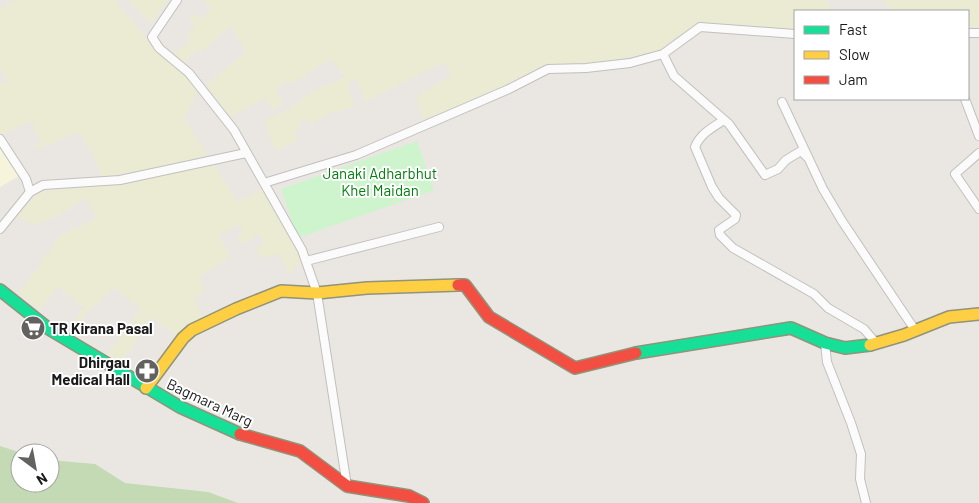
<svg xmlns="http://www.w3.org/2000/svg" width="979" height="503" viewBox="0 0 979 503" font-family="Barlow,sans-serif">
  <style>
    .education { fill: #f6f4db }
    .farmland { fill: #ebebd3 }
    .forest { fill: #c3dab4 }
    .park { fill: #cdf4cd }
    .lines { fill: none; stroke-linecap: round; stroke-linejoin: round }
    .street-casing { stroke: #c2c0be; stroke-width: 10 }
    .fast-casing { stroke: #91937a; stroke-width: 14 }
    .slow-casing { stroke: #91937a; stroke-width: 14 }
    .jam-casing { stroke: #91937a; stroke-width: 14 }
    .street { stroke: #fcfbfb; stroke-width: 8 }
    .fast { stroke: #16e098; stroke-width: 11 }
    .slow { stroke: #ffcf43; stroke-width: 11 }
    .jam { stroke: #f24e42; stroke-width: 11 }
    .labels { text-anchor: middle; dominant-baseline: central; stroke-width: 4; stroke-linejoin: round; paint-order: stroke }
    .park-label { font-size: 15px; fill: #027e0d; stroke: #fff }
    .poi-label { font-size: 15px; font-weight: bold; fill: #1a1a1a; stroke: #fff; text-anchor: start }
    .street-label { font-size: 15px; fill: #1a1a1a; stroke: #fff }
  </style>
  <rect width="100%" height="100%" fill="#eae7e2"/>
  <path class="education" d="M0 144 21 175 0 187Z"/>
  <path class="farmland" d="M16 0H115L156 50 178 67 198 91 184 118 207 155 142 171 102 177 95 159 79 132 41 148 33 147 41 141 33 129V120L2 134 0 132V85L8 80 0 69V9Z
    M129 0H168V1L151 23 135 8Z
    M204 0H826L831 11H795V29L729 26 700 22 657 51 614 60 578 65 551 64 515 79 496 91 423 120 416 96 452 76 444 62 365 102 357 78 348 84 354 107 328 114 310 124 307 119 298 123 300 129 294 130 298 140 276 151 264 121 289 109 313 91 345 77 331 60 314 69 293 84 290 80 275 89 283 104 273 110 265 98 230 117 206 85 246 52 231 26 201 52 197 50 184 63 174 54 191 40 187 35 196 25 189 18 194 14 202 19 211 10Z
    M883 0H979V27H968V11H891Z
    M214 166 237 201 249 197 262 188 299 251 302 262 288 273 279 254 262 258 256 250 264 242 259 234 243 244 237 237 243 232 239 224 219 236 230 257 200 276 205 291 194 298 204 319 178 336 151 317 119 366 104 358 141 309 114 288 86 314 72 335 67 330 84 308 58 286 40 310 18 292 43 262 40 260 49 252 59 237 73 228 75 230 97 217 85 198 56 217 33 225 16 216 40 192 92 186Z"/>
  <path class="forest" d="M0 446 22 453H20V483H50V460L95 464 125 483 208 492 238 503H0Z"/>
  <path class="park" d="M417 141 434 190 298 238 281 189Z"/>
  <g class="lines">
    <defs>
      <path id="street" d="M177 0 152 37 159 48 189 73 234 130 302 250 317 293 347 486
        M968 33H979
        M795 34 700 27 663 54 674 76 729 124 765 175 778 169 786 160 801 151 807 157
        M965 99 979 136
        M782 102 823 189 842 221 915 330
        M724 120C713 127 700 134 695 147L712 187 719 198 736 215 735 219 719 230 720 235 733 248 814 294 828 308 864 329 876 343
        M0 139 26 179 30 192
        M979 153 955 174 979 209
        M264 183 356 155 509 89 548 69 586 68 630 63 663 54
        M0 229 30 192 43 185 120 180 246 153
        M306 261 439 227
        M825 343 827 362 851 423 861 454 860 479 866 503"/>
      <path id="fast" d="M0 290 49 329 180 407 240 434
        M636 353 791 328 825 343 845 348 870 345"/>
      <path id="slow" d="M870 345 904 335 949 317 979 314
        M146 388 183 338 192 330 236 309 281 291 317 293 367 288 458 285"/>
      <path id="jam" d="M458 285H465L489 317 575 368 636 353
        M240 434 300 451 347 486 409 496 423 503"/>
    </defs>
    <use href="#street" class="street-casing"/>
    <use href="#fast" class="fast-casing"/>
    <use href="#slow" class="slow-casing"/>
    <use href="#jam" class="jam-casing"/>
    <use href="#street" class="street"/>
    <use href="#fast" class="fast"/>
    <use href="#slow" class="slow"/>
    <use href="#jam" class="jam"/>
  </g>
  <defs>
    <symbol id="supermarket-disc" viewBox="-11 -11 22 22"><circle r="9.5" fill="#636260" stroke="#fff"/><path d="M-6-5.5h2.5l.6 2H6L4.5 2H-2.5L-4.4-4H-6ZM-1.5 3.2a1.3 1.3 0 1 0 .1 0ZM3 3.2a1.3 1.3 0 1 0 .1 0Z" fill="#fff"/></symbol>
    <symbol id="pharmacy-disc" viewBox="-11 -11 22 22"><circle r="9.5" fill="#636260" stroke="#fff"/><path d="M-2-6h4v4h4v4h-4v4h-4v-4h-4v-4h4Z" fill="#fff"/></symbol>
  </defs>
  <g fill-rule="evenodd">
    <use href="#supermarket-disc" x="19" y="314" width="28" height="28"/>
    <use href="#pharmacy-disc" x="133" y="357" width="28" height="28"/>
  </g>
  <g class="labels">
    <g class="park-label">
      <text x="380" y="173">Janaki Adharbhut<tspan x="380" dy="17">Khel Maidan</tspan></text>
    </g>
    <g class="poi-label">
      <text x="50" y="328">TR Kirana Pasal</text>
      <text x="130" y="362" text-anchor="end">Dhirgau<tspan x="130" dy="17">Medical Hall</tspan></text>
    </g>
    <g class="street-label">
      <text transform="translate(210 402) rotate(25)">Bagmara Marg</text>
    </g>
  </g>
  <rect x="794" y="10" width="175" height="90" fill="#ffffff" stroke="#a3a3a3"/>
  <rect x="804" y="26" width="25" height="8" fill="#16e098" stroke="#a3a3a3"/>
  <text x="839" y="35" font-size="15" fill="#1a1a1a">Fast</text>
  <rect x="804" y="51" width="25" height="8" fill="#ffcf43" stroke="#a3a3a3"/>
  <text x="839" y="60" font-size="15" fill="#1a1a1a">Slow</text>
  <rect x="804" y="76" width="25" height="8" fill="#f24e42" stroke="#a3a3a3"/>
  <text x="839" y="85" font-size="15" fill="#1a1a1a">Jam</text>
  <g transform="translate(35 468) rotate(148)"><circle r="24" fill="#ffffff" stroke="#a3a3a3"/>
  <path d="M0-4L9 19L0 12L-9 19Z" fill="#636260"/>
  <text y="-8" font-size="14" font-weight="bold" text-anchor="middle" fill="#1a1a1a">N</text>
  </g>
</svg>
